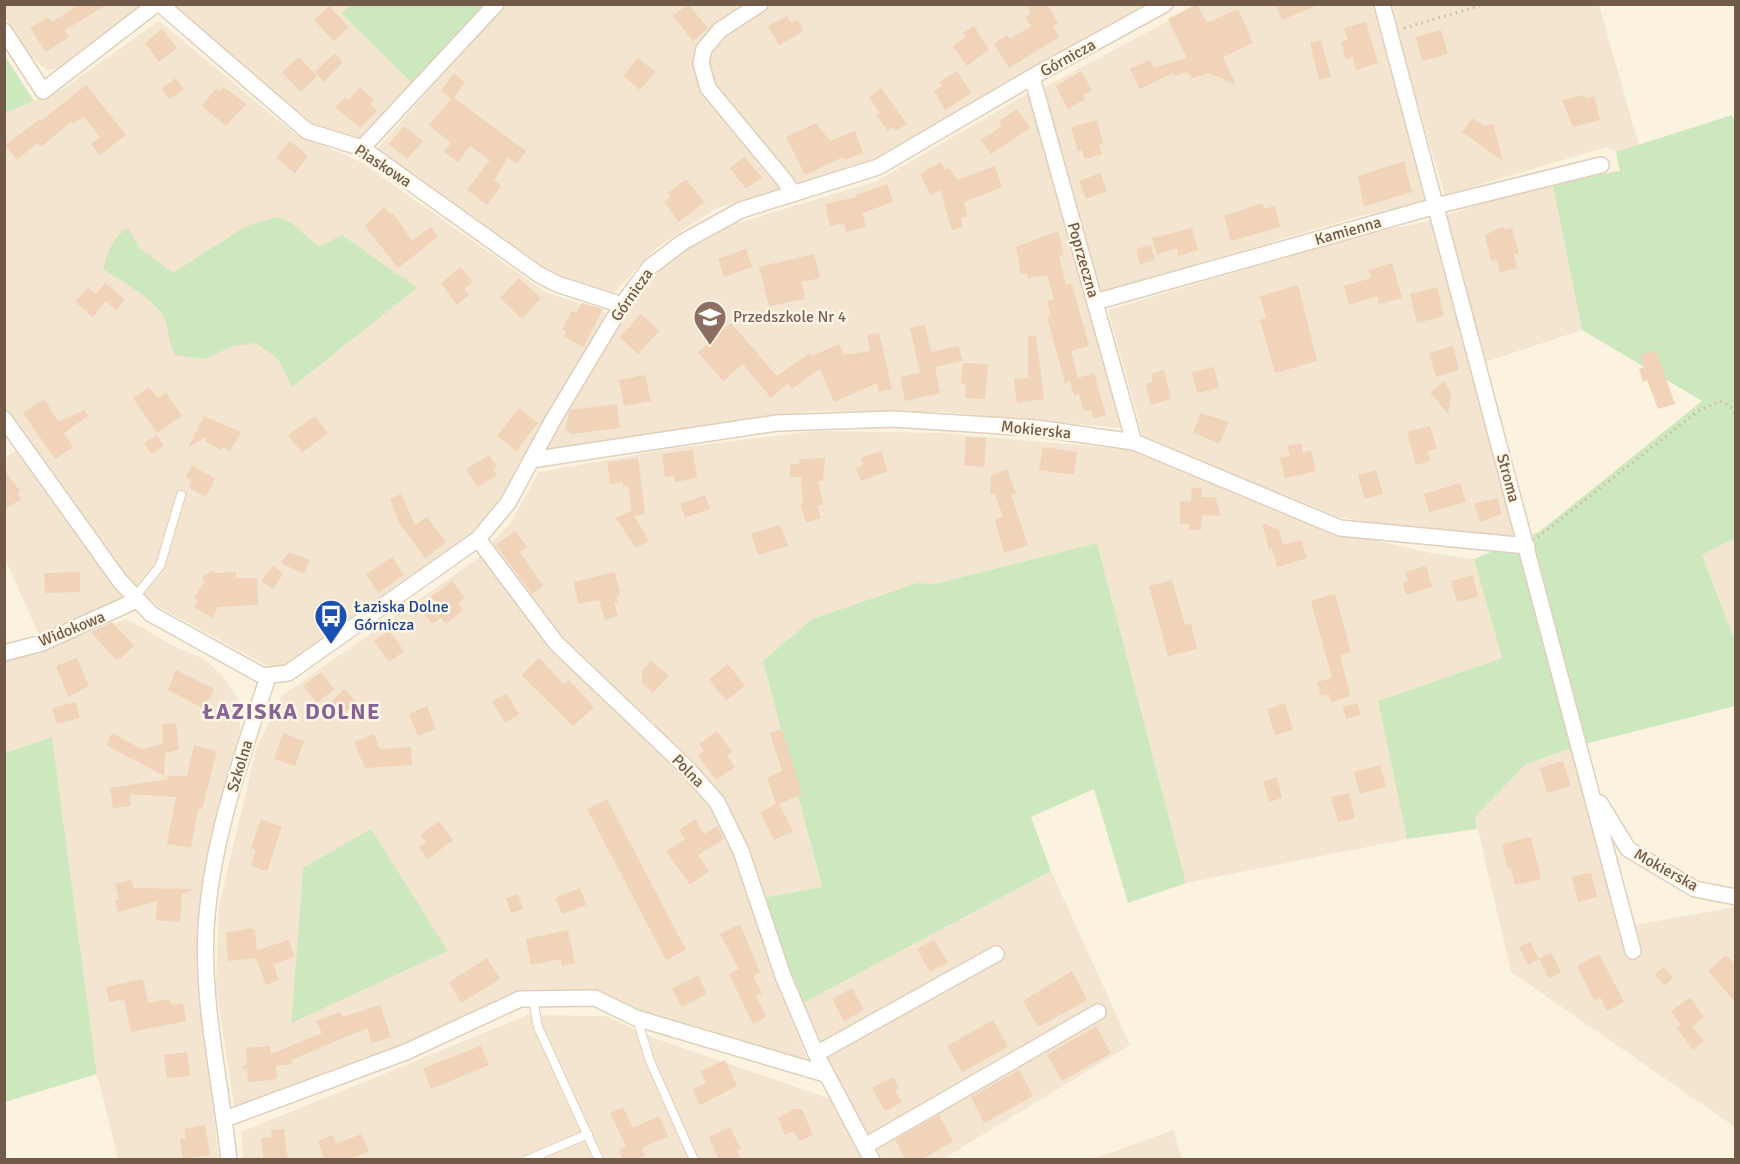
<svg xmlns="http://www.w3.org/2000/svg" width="1740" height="1164" viewBox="0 0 1740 1164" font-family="Signika,sans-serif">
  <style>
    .residential { fill: #f3e5cf; fill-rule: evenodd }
    .green { fill: #cde8bf }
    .building { fill: #f0d3b8 }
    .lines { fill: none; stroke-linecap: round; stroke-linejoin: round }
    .service-casing { stroke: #dfcfbd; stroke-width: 10 }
    .minor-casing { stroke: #dfcfbd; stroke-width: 18 }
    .path { stroke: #d4b69c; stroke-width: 3; stroke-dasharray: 1.5 4.5; stroke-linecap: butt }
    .service { stroke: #fff; stroke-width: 8 }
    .minor { stroke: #fff; stroke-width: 15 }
    .labels { text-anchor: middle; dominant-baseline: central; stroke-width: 5; stroke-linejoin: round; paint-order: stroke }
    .street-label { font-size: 16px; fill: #715a48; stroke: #fff7e6 }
    .education-label { font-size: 16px; fill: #785e54; stroke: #fff7e6; text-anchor: start }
    .transit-label { font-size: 16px; fill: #164399; stroke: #fff7e6; text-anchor: start }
    .district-label { font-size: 22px; font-weight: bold; letter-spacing: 1.5px; fill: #886495; stroke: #fff7e6 }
  </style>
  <rect width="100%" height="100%" fill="#fbf3e0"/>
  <path class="residential" d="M176 4 351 5 341 13 415 86 362 147 323 134 170 11Z
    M768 4 1150 5 895 153 715 209 656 248 610 297 561 279 376 150 504 5H737L744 19Z
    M4 5H150L60 68 47 70 32 58 5 17Z
    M1198 5H1374L1427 203 1360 216 1099 293 1041 89Z
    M1392 5H1599L1639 146 1616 152 1607 147 1445 195 1412 85Z
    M159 21 295 134 361 162 545 292 606 313 495 511 457 551 298 659 273 669 157 606 128 580 5 408 4 113 66 87Z
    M1029 93 1123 428 944 412 815 411 547 449 626 311 669 260 735 224 877 181Z
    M1552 182 1582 330 1485 362 1446 215Z
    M1436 220 1522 548 1339 517 1143 437 1108 310 1368 233Z
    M816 431 944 433 1132 450 1333 531 1431 553 1474 559 1502 658 1378 701 1407 839 1186 883 1097 543 935 584 917 583 812 619 763 661 822 888 763 898 724 801 694 763 564 641 489 545 511 522 539 472 676 448Z
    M16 450 125 598 41 640 5 558 4 459Z
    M1735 538V641L1702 555Z
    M481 556 555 651 685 773 714 810 739 860 779 989 808 1062 675 1029 605 996 520 995 389 1051 235 1112 216 986 219 906 257 746 283 695ZM303 868 448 951 291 1022Z
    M127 619 177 648 204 659 223 676 236 696 241 711 239 736 200 897 197 980 219 1159H118L97 1074 52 737 5 753V662Z
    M1577 746 1624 927 1735 907V1127L1511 972 1475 817 1526 764Z
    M1051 871 1130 1045 943 1159H883L843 1090 803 1003Z
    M528 1015 606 1016 654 1038 831 1099 862 1159 244 1160 241 1132Z
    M1173 1130 1182 1159H1094Z"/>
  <path class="green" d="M351 5H493L415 86 341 13Z
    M5 56 34 101 5 113H4Z
    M1732 115 1736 124 1735 538 1702 555 1735 641V706L1577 746 1526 764 1475 817 1477 829 1407 839 1378 701 1502 658 1474 559 1539 532 1702 401 1582 330 1552 182 1620 171 1616 152Z
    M277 217 290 222 319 247 342 235 417 288 292 387 278 359 256 343 233 346 205 359 175 355C168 343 169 325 163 315 149 295 123 283 103 269 107 253 113 237 128 228L140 249 173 273 246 226Z
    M1097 543 1186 883 1128 903 1094 789 1031 817 1051 871 803 1003 763 898 822 887 763 661 812 619 917 583 935 584Z
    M52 737 97 1074 5 1102V753Z
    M371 829 448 951 291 1023 303 868Z"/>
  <path class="building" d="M80 4H108L65 30 69 37 46 52 30 28 48 17 52 22Z
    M688 4 708 28 693 41 673 16Z
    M1026 4H1047L1058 23 1053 26 1059 37 1009 68 994 44 1007 35 1010 39 1031 26 1025 17 1031 14Z
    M1197 4 1207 23 1238 9 1253 43 1223 57 1236 85 1209 73 1193 78 1187 72 1174 76 1173 73 1140 89 1130 69 1150 60 1154 68 1187 58 1168 19Z
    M1275 4H1318V5L1282 20Z
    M329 6 349 27 334 41 314 20Z
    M787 16 792 23 798 20 804 31 779 45 768 26Z
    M1366 22 1378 63 1356 70 1353 57 1346 59 1341 42 1348 40 1344 28Z
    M974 26 989 50 967 66 953 46 966 37 963 33Z
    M162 29 177 48 159 62 145 43Z
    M1441 30 1448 54 1422 61 1416 37Z
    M1321 40 1331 77 1319 80 1310 43Z
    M335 53 343 62 324 82 315 72Z
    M299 57 317 76 301 92 282 72Z
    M638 58 655 72 640 90 623 76Z
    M957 71 971 93 945 110 934 91 942 86 939 82Z
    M1081 71 1092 90 1083 95 1085 99 1068 109 1056 86Z
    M454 73 465 82 454 98 526 151 517 164 508 158 494 180 501 186 487 205 467 190 490 160 470 146 458 162 444 152 451 143 429 125 451 99 441 91Z
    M176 78 184 89 169 99 161 89Z
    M86 85 126 135 100 155 91 144 100 137 83 116 73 124 71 122 41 147 37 143 17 160 5 145 40 119 41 121Z
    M360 87 374 100 370 104 377 111 360 128 335 107 345 97 348 100Z
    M216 88 219 91 222 88 227 89 246 104 226 126 202 106Z
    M881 88 907 124 896 131 893 127 888 131 876 115 880 113 869 97Z
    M1584 95 1585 99 1594 96 1600 120 1573 127 1562 100Z
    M1017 109 1030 128 991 154 981 140 1002 126 999 121Z
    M1472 118 1484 126 1493 124 1503 161 1462 132Z
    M1097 120 1103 144 1099 145 1102 154 1085 159 1082 150 1078 151 1071 127Z
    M816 123 830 141 855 131 863 153 844 160 843 157 805 175 786 137Z
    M404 126 423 141 407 159 389 144Z
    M290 141 308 156 295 173 276 158Z
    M744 157 762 177 746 189 730 168Z
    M1404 161 1412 192 1364 206 1358 176Z
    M941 162 945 170 949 168 957 180 995 166 1002 187 964 202 967 216 961 218 963 227 952 230 940 190 931 195 920 174Z
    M1100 173 1107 191 1086 199 1079 181Z
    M686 179 704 202 679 222 664 202 671 197 668 193Z
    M887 184 893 202 862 213 866 227 846 232 844 223 830 226 825 204 857 197 856 195Z
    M1262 203 1264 209 1275 206 1280 227 1231 241 1224 216Z
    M384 207 390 214 393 213 412 241 431 227 438 237 398 268 365 226Z
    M1502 227 1506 230 1512 228 1519 253 1514 255 1517 268 1500 272 1497 260 1491 261 1485 235Z
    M1192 228 1198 250 1179 256 1177 248 1157 254 1152 238Z
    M1058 231 1064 255 1059 256 1066 285 1072 284 1089 346 1071 351 1078 378 1094 373 1106 415 1094 418 1091 410 1084 411 1079 394 1074 395 1070 381 1065 383 1047 317 1051 316 1047 301 1054 300 1047 275 1028 278 1027 273 1021 275 1016 247Z
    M1151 245 1155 260 1140 264 1136 249Z
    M746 249 752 267 724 277 718 259Z
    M814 254 820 278 802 282 805 299 769 306 759 267Z
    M1392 263 1402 298 1379 304 1377 296 1349 305 1344 286 1371 278 1369 270Z
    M461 267 473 282 464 289 469 295 457 305 441 283Z
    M519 278 541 298 522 319 500 298Z
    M105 283 125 300 116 310 106 301 93 317 75 302 88 287 96 294Z
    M1298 285 1317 361 1275 373 1260 320 1266 318 1260 296Z
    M1437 287 1444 316 1417 323 1410 294Z
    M582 303 603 309 583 347 564 337 566 332 562 329 572 311 576 313Z
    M641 314 659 331 638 354 620 337Z
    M731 323 777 376 810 353 812 356 839 344 844 355 870 351 867 336 879 333 892 389 879 392 877 383 834 402 820 369 792 389 788 383 771 398 743 364 723 381 698 352 711 341 709 339Z
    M925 325 931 352 959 346 962 361 935 367 940 393 905 401 900 377 920 373 910 328Z
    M1028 336H1036L1044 399 1017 403 1014 379 1028 378Z
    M1453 346 1459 370 1436 377 1429 353Z
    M1656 350 1675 404 1658 409 1647 380 1643 382 1639 369 1644 367 1640 355Z
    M963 363 988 364 985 399 965 398 966 384 961 383Z
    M1214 367 1219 388 1197 393 1192 372Z
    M1164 370 1171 399 1151 405 1146 384 1153 382 1151 374Z
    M645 375 651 401 624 406 619 380Z
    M1444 381 1451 393 1448 414 1430 392Z
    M149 387 158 398 166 393 182 416 157 433 133 398Z
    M44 399 59 422 84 410 88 416 64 433 73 447 55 459 23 413Z
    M617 404 620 428 572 434 565 430 570 410Z
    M519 408 538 423 516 451 497 436Z
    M1201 413 1229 422 1219 444 1193 432Z
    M204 416 241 432 230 451 223 447 221 450 205 441 207 436 188 448Z
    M315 416 328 433 302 453 288 435Z
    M1430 426 1437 449 1427 451 1430 461 1416 465 1407 432Z
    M157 435 164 446 152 454 144 443Z
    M966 437 986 438 984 467 964 465Z
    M1301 443 1303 453 1311 450 1316 471 1285 478 1280 458 1290 456 1287 446Z
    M1043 447 1077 452 1074 475 1039 470Z
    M693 450 697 478 675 482 674 476 665 477 662 454Z
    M881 451 888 471 861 481 856 468 863 465 861 458Z
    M489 455 497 466 493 469 497 475 478 487 466 469Z
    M638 458 645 514 634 516 649 541 636 548 616 518 631 511 632 513 628 486 623 487V482L610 484 607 462Z
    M825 458 823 481H818L823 504 817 506 821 518 806 523 800 504H803L801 477H790V464H799L800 459Z
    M192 465 215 479 206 497 188 487 192 480 186 477Z
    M1007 469 1016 494H1011L1028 545 1004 553 995 520 1003 517 995 494H990L991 476Z
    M4 470 20 491 17 494 21 499 4 510Z
    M1376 470 1383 494 1365 499 1358 475Z
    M1460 483 1466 502 1429 512 1424 494Z
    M1192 488H1202V497H1215L1221 516 1202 515 1201 530H1189V524H1180V501L1191 502Z
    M401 494 415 525 427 517 446 542 425 558 400 524 390 499Z
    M705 495 710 509 685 517 680 504Z
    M1497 498 1502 514 1480 522 1474 504Z
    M1262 523 1279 530 1283 545 1301 540 1307 558 1277 567 1272 548 1269 549Z
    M779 525 789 546 758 555 751 534Z
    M515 531 527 547 520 552 543 586 532 594 496 545Z
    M289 552 310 560 304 574 281 563Z
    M392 557 404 575 378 593 366 574Z
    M273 566 283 574 273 589 261 581Z
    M1426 566 1432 587 1406 595 1403 583 1408 581 1405 572Z
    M213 570 215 573 236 572V578H257L258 605 218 607 212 618 194 607 198 600 194 598 205 581 202 577Z
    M80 572V592L45 593 44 573Z
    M615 572 620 595 617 596 618 602 614 603 618 616 605 620 599 600 578 604 574 582Z
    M1473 575 1478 597 1457 602 1451 581Z
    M1172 580 1185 625 1191 624 1197 649 1168 656 1149 586Z
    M452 581 465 598 458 604 463 610 446 624 441 618 432 624 419 606Z
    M1335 594 1351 652 1340 655 1350 696 1331 702 1329 694 1321 696 1317 682 1332 678 1311 601Z
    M112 622 134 646 120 659H115L91 632Z
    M389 630 404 651 389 662 374 641Z
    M77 658 89 686 68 697 56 666Z
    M539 658 564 684 569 680 594 707 573 726 521 675Z
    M651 661 669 676 653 693 642 683V671Z
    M728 664 745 686 726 701 709 679Z
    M176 670 214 689 204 709 168 690Z
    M321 672 334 689 317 703 303 686Z
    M345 689 357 703 341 715 331 702Z
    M506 693 519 714 505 723 492 702Z
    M76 702 80 718 57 724 52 708Z
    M1285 703 1293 730 1275 735 1267 709Z
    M1357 703 1361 715 1346 719 1343 707Z
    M427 706 436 729 418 736 409 714Z
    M176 723 179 750 165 753 164 776H187L194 745 217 751 202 809H198L191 848 167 844 176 797 130 794 131 806 113 808 110 788 170 779 106 745 112 733 142 749 163 744 162 725Z
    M782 729 802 794 779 804 793 831 774 840 760 812 776 804 767 778 782 771 770 733Z
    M717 731 732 752 727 756 735 767 716 780 698 755 704 751 699 744Z
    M283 733 304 741 295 766 274 759Z
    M374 734 380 749 411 747 412 765 365 768 354 742Z
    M1563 761 1571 786 1547 793 1540 768Z
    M1380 765 1386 787 1360 794 1354 772Z
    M1277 777 1282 798 1269 802 1263 781Z
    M1349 793 1355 818 1338 822 1331 797Z
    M607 799 686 950 666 960 587 809Z
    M261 819 282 827 267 871 251 866 256 850 251 848Z
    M695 819 704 834 717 826 724 839 698 855 709 871 690 885 666 851 685 839 679 830Z
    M439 821 453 840 428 859 419 847 426 842 420 835Z
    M1531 837 1541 879 1515 885 1511 868 1508 869 1502 844Z
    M1591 872 1597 897 1578 902 1572 877Z
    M131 880 134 888 193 889 182 894 180 922 156 920 157 901 118 912 115 900 119 899 115 884Z
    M580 888 586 905 562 914 555 898Z
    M518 894 523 909 511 913 506 899Z
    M740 924 760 972 753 976 762 993 756 996 766 1017 753 1024 729 974 739 969 720 934Z
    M250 928 255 930 257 950 289 940 294 957 273 964 279 980 266 985 256 958 228 961 226 933Z
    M568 930 575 963 562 966 561 959 531 965 526 939Z
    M934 940 948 962 930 972 917 949Z
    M1530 942 1539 959 1528 965 1519 947Z
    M1551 952 1561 972 1549 978 1539 959Z
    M1599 954 1624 1002 1607 1011 1600 997 1594 1000 1577 966Z
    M1726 955 1736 966V1003L1708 971Z
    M487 958 500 979 461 1003 449 982Z
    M1664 967 1673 978 1664 986 1655 974Z
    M1072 971 1087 1000 1038 1027 1023 1001Z
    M698 975 707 994 682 1007 672 989Z
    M143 979 148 1003 170 999 171 1005 183 1003 186 1021 131 1032 124 999 109 1002 106 987Z
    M852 988 864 1010 844 1021 832 999Z
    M1690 997 1704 1017 1692 1026 1704 1041 1693 1050 1677 1028 1681 1025 1671 1011Z
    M380 1005 391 1037 372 1043 367 1028 291 1060 292 1064 276 1066 277 1078 272 1080 248 1082 247 1068 244 1069 243 1066 247 1064 246 1048 270 1046 271 1054 322 1033 316 1021 340 1012 342 1017Z
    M993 1020 1008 1047 962 1072 947 1046Z
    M1096 1026 1111 1053 1062 1081 1047 1055Z
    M481 1046 489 1065 431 1089 423 1068Z
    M187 1052 190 1076 167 1078 164 1055Z
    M725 1060 737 1086 700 1105 693 1089 706 1083 700 1071Z
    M1019 1070 1033 1096 984 1123 971 1097Z
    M893 1077 899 1088 895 1090 902 1102 885 1111 872 1088Z
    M623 1107 633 1128 659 1116 668 1136 642 1148 645 1155 636 1160H623L619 1150 626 1146 610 1113Z
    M794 1109H802L813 1135 799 1141 794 1131 785 1135 778 1118Z
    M939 1115 953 1141 921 1160H906L895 1140Z
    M205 1125 210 1155 183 1159 180 1139 186 1138 184 1129Z
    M730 1127 741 1149 737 1150 741 1160H719L709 1137Z
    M284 1129 288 1160H264L261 1138 272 1137 271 1130Z
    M361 1134 369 1151 348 1160H325L318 1141 332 1135 336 1144Z"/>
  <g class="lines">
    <defs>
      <path id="service" d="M134 598 160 566 181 495
        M533 999 538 1027 599 1160
        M637 1019 650 1061 694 1160
        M527 1160 588 1134"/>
      <path id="minor" d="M160 4 307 131 362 148 538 274 557 284 622 305
        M760 4 720 30 704 49 701 63 708 88 785 181 793 194
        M1382 4 1633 951
        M4 31 43 91 156 4
        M1032 77 1134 442
        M362 148 496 4
        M1095 302 1436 206 1601 165
        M4 419 120 581 151 614 263 676 288 673 478 539 508 503 553 420 622 305 650 267 683 242 741 210 878 167 1032 77 1165 4
        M531 460 777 423 893 419 1036 428 1134 442 1340 528 1527 546
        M478 539 556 643 686 767 717 802 741 851 783 976 816 1054 872 1160
        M4 653 42 643 137 600
        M1600 803 1628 849 1695 889 1736 897
        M816 1054 996 954
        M225 1119 406 1052 520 999 595 998 636 1018 825 1074
        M865 1146 1098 1012
        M229 1160C221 1083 202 1005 206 929 211 842 241 759 268 677"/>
    </defs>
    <use href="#service" class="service-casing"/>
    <use href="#minor" class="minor-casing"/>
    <path class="path" d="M1404 28 1486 4
      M1538 537 1698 411 1720 401 1732 408 1736 416"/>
    <use href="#service" class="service"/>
    <use href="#minor" class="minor"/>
  </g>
  <defs>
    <symbol id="school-pin" viewBox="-11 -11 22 30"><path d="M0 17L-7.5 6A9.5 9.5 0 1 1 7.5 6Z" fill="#8d6e63" stroke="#fff7e6"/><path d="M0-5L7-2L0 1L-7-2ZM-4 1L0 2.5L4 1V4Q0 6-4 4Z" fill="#fff"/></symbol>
    <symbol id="bus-pin" viewBox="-11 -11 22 30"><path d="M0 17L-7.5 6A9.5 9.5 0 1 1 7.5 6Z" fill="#1a4fb4" stroke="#fff7e6"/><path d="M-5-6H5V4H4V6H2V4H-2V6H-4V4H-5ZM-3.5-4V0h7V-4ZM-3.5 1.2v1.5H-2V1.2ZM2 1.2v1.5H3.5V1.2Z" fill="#fff"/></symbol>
  </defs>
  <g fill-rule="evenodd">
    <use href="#school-pin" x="691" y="298" width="38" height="52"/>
    <use href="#bus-pin" x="312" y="597" width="38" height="52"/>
  </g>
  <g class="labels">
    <g class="street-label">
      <text transform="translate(1068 58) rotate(-29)">Górnicza</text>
      <text transform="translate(383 166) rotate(33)">Piaskowa</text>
      <text transform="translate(1348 231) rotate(-16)">Kamienna</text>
      <text transform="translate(1083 260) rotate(74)">Poprzeczna</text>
      <text transform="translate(632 295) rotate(-55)">Górnicza</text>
      <text transform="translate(1036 430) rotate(6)">Mokierska</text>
      <text transform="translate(1508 478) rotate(75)">Stroma</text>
      <text transform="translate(72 629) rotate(-22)">Widokowa</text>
      <text transform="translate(240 766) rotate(-73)">Szkolna</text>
      <text transform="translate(688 771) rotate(46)">Polna</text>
      <text transform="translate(1666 870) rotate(29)">Mokierska</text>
    </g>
    <g class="education-label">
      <text x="733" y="317">Przedszkole Nr 4</text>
    </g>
    <g class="transit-label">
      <text x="354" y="607">Łaziska Dolne<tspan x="354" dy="18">Górnicza</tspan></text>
    </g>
    <g class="district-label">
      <text x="292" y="711">ŁAZISKA DOLNE</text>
    </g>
  </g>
  <rect width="1740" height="1164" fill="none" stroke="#715a48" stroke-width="12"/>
</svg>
